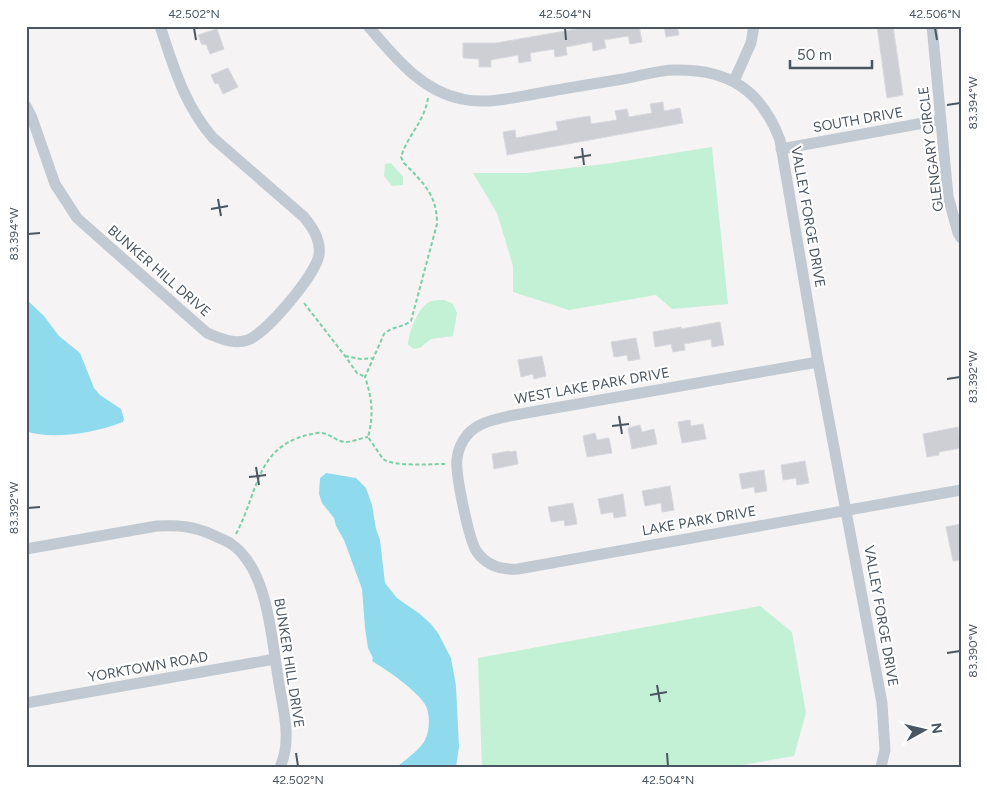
<svg xmlns="http://www.w3.org/2000/svg" width="987" height="793" viewBox="0 0 987 793" font-family="Figtree,sans-serif">
  <style>
    .green { fill: #c3f1d5 }
    .water { fill: #90daee }
    .building { fill: #cdcfd5; stroke: #d7d9de }
    .lines { fill: none; stroke-linecap: round; stroke-linejoin: round }
    .path { stroke: #7ad0a6; stroke-width: 2; stroke-dasharray: 4 2.5; stroke-linecap: butt }
    .minor { stroke: #c1cad2; stroke-width: 11 }
    .ticks { fill: none; stroke: #4a5661; stroke-width: 2 }
    .labels { text-anchor: middle; dominant-baseline: central; stroke-width: 4.5; stroke-linejoin: round; paint-order: stroke }
    .street-label { font-size: 14px; fill: #4a5661; stroke: #fff }
    .neatline { fill: none; stroke: #4a5661; stroke-width: 2 }
    .ticks-label { font-size: 12px; text-anchor: middle; fill: #4a5661 }
  </style>
  <rect width="100%" height="100%" fill="#f5f3f3"/>
  <path class="green" d="M712 147 728 304 672 309 656 295 569 310 513 292V266L497 213 473 173H526L605 164Z
    M391 163 403 177V185L392 186 384 176 385 164Z
    M445 300 453 304 457 313 453 336 431 339 420 348 414 349 408 345C409 332 417 309 429 302 433 300 440 300 445 300Z
    M760 606 792 632 806 713 794 756 730 767H482L478 658Z"/>
  <path class="water" d="M26 299 44 316 59 336 80 353 94 388 100 395 121 409 124 419 123 422C98 432 52 441 26 431Z
    M326 473 356 478 366 488 372 505 376 529 380 540 385 583 397 598 420 614 431 624 438 633 451 658 456 686 459 747 456 767H397C406 759 420 750 425 740 430 730 430 715 426 706 419 692 386 669 372 661L373 658 368 648 365 628 362 589 344 540 336 526 334 518 322 503 319 494 320 478Z"/>
  <path class="building" d="M594 26H639L642 42 630 44 628 36 604 40 606 48 593 51 592 42 566 47 567 55 555 57 554 49 530 53 531 61 519 63 518 55 491 60V67H479V59L463 58V43H496Z
    M664 26H677L679 35 666 37Z
    M877 26H893L903 95 887 98Z
    M217 29 224 49 210 54 206 44 202 45 198 35Z
    M228 68 238 87 223 94 218 83 215 84 211 75Z
    M663 102 664 111 680 108 683 123 507 155 503 132 515 130 516 138 558 130 556 122 577 118 590 116 591 124 617 120 615 111 627 109 629 117 652 113 650 104Z
    M720 322 724 345 712 347 711 339 684 344 685 350 673 352 671 344 655 347 653 332 681 327V329Z
    M636 338 640 359 628 361 627 355 614 357 611 342Z
    M542 356 546 376 534 379 533 374 521 377 518 360Z
    M690 420 691 426 703 424 706 439 682 443 678 422Z
    M640 425 642 432 654 429 657 444 632 449 628 428Z
    M958 427 961 448 939 452V455L927 457 923 434Z
    M595 433 597 440 609 438 612 453 587 457 583 436Z
    M509 451V452L516 451 518 464 494 469 492 454Z
    M805 461 809 483 797 485 796 478 783 480 781 465Z
    M764 470 767 491 755 493 754 487 742 489 739 474Z
    M670 486 674 510 662 512 661 503 645 506 642 491Z
    M623 494 626 516 614 518 613 512 601 514 598 499Z
    M573 503 577 524 565 526 564 520 551 522 548 507Z
    M961 524V560L953 561 946 527Z"/>
  <g class="lines">
    <path class="path" d="M428 98C424 123 408 134 401 157L404 163C423 183 437 194 437 224L411 321C402 328 392 326 384 334L365 377C372 398 374 415 368 437L383 459C394 467 431 464 445 464
      M304 303 345 356 357 373 365 377
      M345 356 361 359 373 358
      M236 534C260 489 255 443 317 433 329 431 335 442 346 442 353 442 361 438 368 437"/>
    <path class="minor" d="M368 26C394 56 421 91 462 99 483 104 508 99 529 95 561 89 592 84 623 79 640 76 658 70 675 70 729 69 761 90 780 140L818 362 882 703 885 750 881 767
      M932 26 948 196 958 233 961 238
      M734 81 751 43 754 26
      M26 106 32 118 55 184 77 218 207 333C220 338 233 345 248 340 267 332 315 276 319 255 321 240 313 228 304 217L213 138C184 104 174 68 160 26
      M781 149 940 120
      M818 362 509 416C494 420 479 422 468 434 462 441 458 450 457 459 455 473 469 541 477 552 487 566 502 570 518 569L961 490
      M26 549 157 526C179 525 193 526 213 535 219 538 225 540 230 543 268 568 271 636 278 677 282 706 293 739 280 767
      M26 703 275 659"/>
  </g>
  <path class="ticks" d="M194 28 196 40M565 28 566 40M935 28 937 40M947 105 960 103M582 148 584 165M574 158 591 155M218 199 221 216M211 209 228 206M28 234 40 233M947 379 960 377M619 416 622 434M612 426 629 424M256 467 259 485M249 477 266 475M28 508 40 507M947 653 960 651M657 685 660 702M650 695 667 692M296 753 298 766M667 753 668 766"/>
  <g class="labels">
    <g class="street-label">
      <text transform="translate(858 120) rotate(-10)">SOUTH DRIVE</text>
      <text transform="translate(931 149) rotate(-97)">GLENGARY CIRCLE</text>
      <text transform="translate(808 217) rotate(80)">VALLEY FORGE DRIVE</text>
      <text transform="translate(159 271) rotate(41)">BUNKER HILL DRIVE</text>
      <text transform="translate(592 386) rotate(-10)">WEST LAKE PARK DRIVE</text>
      <text transform="translate(699 521) rotate(-10)">LAKE PARK DRIVE</text>
      <text transform="translate(881 616) rotate(80)">VALLEY FORGE DRIVE</text>
      <text transform="translate(289 663) rotate(81)">BUNKER HILL DRIVE</text>
      <text transform="translate(148 667) rotate(-10)">YORKTOWN ROAD</text>
    </g>
  </g>
  <rect width="987" height="793" fill="none" stroke="#ffffff" stroke-width="55"/>
  <g transform="translate(924 730) rotate(82)" stroke="#ffffff" stroke-width="4" paint-order="stroke">
  <path d="M0-4L9 19L0 12L-9 19Z" fill="#4a5661"/>
  <text y="-8" font-size="14" font-weight="bold" text-anchor="middle" fill="#4a5661">N</text>
  </g>
  <path d="M790 60v8h82v-8" fill="none" stroke="#4a5661" stroke-width="2.5"/>
  <text x="797" y="60" font-size="15" fill="#4a5661" stroke="#ffffff" stroke-width="4" paint-order="stroke">50 m</text>
  <rect x="28" y="28" width="932" height="738" class="neatline"/>
  <g class="ticks-label">
    <text x="194" y="18">42.502°N</text>
    <text x="565" y="18">42.504°N</text>
    <text x="935" y="18">42.506°N</text>
    <text transform="translate(973 103) rotate(-90)" y="4">83.394°W</text>
    <text transform="translate(14 234) rotate(-90)" y="4">83.394°W</text>
    <text transform="translate(973 377) rotate(-90)" y="4">83.392°W</text>
    <text transform="translate(14 508) rotate(-90)" y="4">83.392°W</text>
    <text transform="translate(973 651) rotate(-90)" y="4">83.390°W</text>
    <text x="298" y="784">42.502°N</text>
    <text x="668" y="784">42.504°N</text>
  </g>
</svg>
